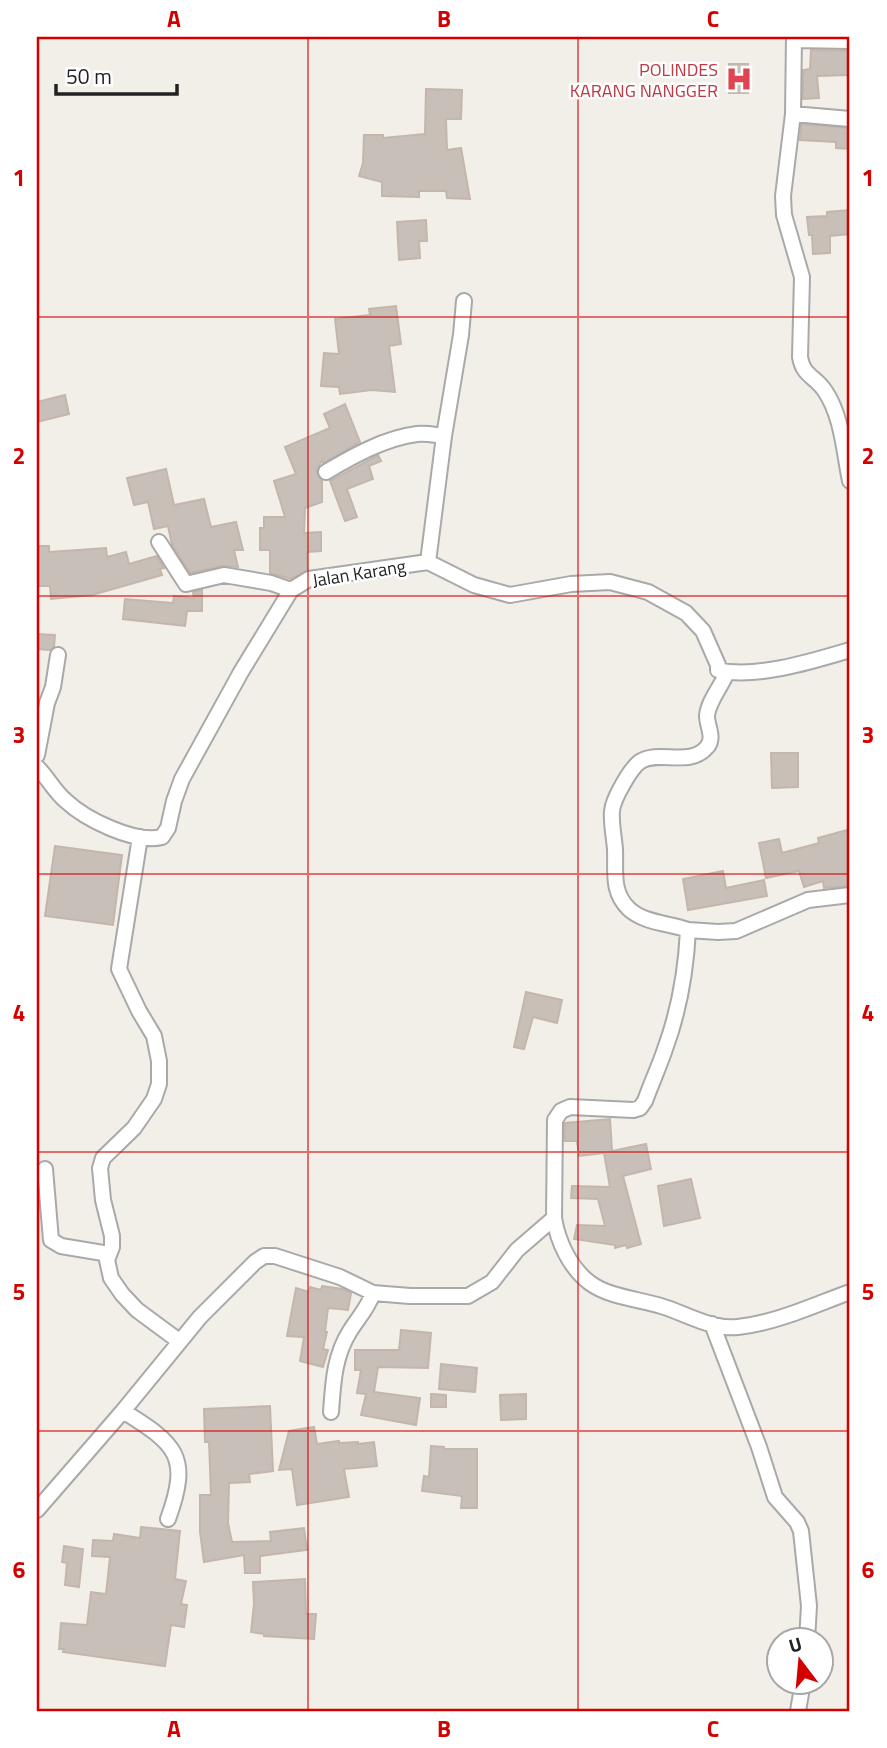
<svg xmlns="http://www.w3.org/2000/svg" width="887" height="1748" viewBox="0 0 887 1748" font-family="'Titillium Web',sans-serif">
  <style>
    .building { fill: #c7bfb8; stroke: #c4b6ab; stroke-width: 2 }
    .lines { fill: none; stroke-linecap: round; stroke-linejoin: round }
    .street-casing { stroke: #a9a9a9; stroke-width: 18 }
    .street { stroke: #fff; stroke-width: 14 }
    .grid { fill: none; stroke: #d40000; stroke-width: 2; stroke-opacity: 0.55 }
    .labels { text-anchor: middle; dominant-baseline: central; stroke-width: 5; stroke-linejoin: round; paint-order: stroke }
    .health-label { font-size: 18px; fill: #be3a42; stroke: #fff; text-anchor: end }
    .street-label { font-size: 18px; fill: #222; stroke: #fff }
    .neatline { fill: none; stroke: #d40000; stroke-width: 2.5 }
    .grid-label { font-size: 23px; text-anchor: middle; font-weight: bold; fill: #d40000 }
  </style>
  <rect width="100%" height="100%" fill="#f2efe9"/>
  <path class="building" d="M811 50 850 51V75L817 76 819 98 803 99V70L810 69Z
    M729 64H748V93H729Z
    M426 89 462 90 461 119H446L447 150 461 148 470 199 447 198 446 191H419V197L382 196V182L359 176 363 163 364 135H383V138L425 134Z
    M801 124 850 128V149L836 148V142L800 140Z
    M850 210V234L830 236V253L813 254 812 235H809L807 217 827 216V212Z
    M426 220 427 241H419L420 258 399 260 397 222Z
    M396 306 401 344 389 346 395 392 372 390 340 394 339 387 321 386 324 353 339 354 335 319 370 315 369 309Z
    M65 395 69 414 37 422V402Z
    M345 404 360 442 323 463 322 460 316 471 322 481V502L305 508 304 533 321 532V551L307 552V570L291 579 270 573V550H260V528H264V517H285L274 481 296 474 285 447 330 428 324 414Z
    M378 455 381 461 369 466 373 479 347 489 357 517 345 521 330 481Z
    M166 469 174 505 204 499 211 527 236 522 243 550H234L238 567 222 566 190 573 172 545 168 526 154 529 148 502 134 505 127 478Z
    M37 546H49V552L106 548 107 557 126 552 129 564 157 556 164 568 160 569 162 575 92 595 51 599 50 586H37Z
    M202 590V611H187L185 626 123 619 125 599 173 603 174 596 194 598 193 592Z
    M37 634 55 635 54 647 50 650 37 649Z
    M771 753H798V787L772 788Z
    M847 830 850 841V886L824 888 823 881 804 887 799 871 766 878 759 843 779 839 782 853 819 843 818 838Z
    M55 846 122 855 113 925 45 916Z
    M723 871 726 888 764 880 767 896 688 910 683 879Z
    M526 992 562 1000 557 1023 533 1017 524 1049 514 1047Z
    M610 1119 612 1151 646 1144 651 1169 623 1176 641 1244 627 1248 626 1245 615 1248V1245L574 1239 577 1225 605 1226 598 1199 571 1198 572 1186 610 1187 604 1153 579 1156 577 1141H564L565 1123Z
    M691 1179 700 1218 664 1226 658 1186Z
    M322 1286 343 1289 351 1293 348 1310 328 1308 325 1332H327L323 1349 328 1350 323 1367 300 1361 304 1337 287 1336 296 1288 309 1292 310 1287 321 1290Z
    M401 1330 431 1333 428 1368 378 1367 374 1392 420 1398 416 1425 361 1415 366 1394 357 1393 361 1370H355V1350H399Z
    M441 1364 477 1368 475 1392 439 1389Z
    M431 1394 446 1395V1407H431Z
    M526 1394V1419L501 1420 500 1395Z
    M270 1406 273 1471 249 1474 250 1482 229 1483 228 1523 232 1542 271 1541 270 1532 304 1528 307 1550 260 1556V1573H245L244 1555 204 1562 200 1532V1495H211L209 1442H205L204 1409Z
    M314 1427 317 1444 339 1441V1443L358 1442V1444L374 1442 377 1466 344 1469 349 1497 297 1505 292 1469 279 1470 289 1431Z
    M431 1446 444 1447V1449H477V1508H461L462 1496 422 1491 424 1476 429 1477Z
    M141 1527 180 1531 175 1579 186 1581 181 1604 187 1605 184 1627 171 1625 165 1666 63 1652 64 1649H59L61 1623 87 1625 91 1592 106 1594 110 1557 92 1556 93 1540 113 1541 114 1534 140 1538Z
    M64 1546 83 1549 79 1587 65 1585 67 1563 62 1562Z
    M305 1579 306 1614H316L314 1639 264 1636V1634L251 1632 254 1604 253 1582Z"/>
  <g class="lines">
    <defs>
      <path id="street" d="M794 37 793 114 783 196 784 215 802 277 800 357C803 376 815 376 825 391 842 416 844 452 850 481
        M794 40 850 41
        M793 114 850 119
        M326 472C353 456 385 438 417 434 426 433 435 435 444 436
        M159 542 186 584 224 575 271 583 291 590
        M428 562 444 436 461 335 464 301
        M727 672C722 686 708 701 707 716 707 726 715 738 707 747 691 767 660 750 641 761 631 767 613 799 612 811 611 823 614 837 615 849 616 871 611 892 629 909 644 923 669 923 688 930 686 971 679 1011 665 1049 659 1067 651 1084 645 1101L640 1108 633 1110 570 1107 561 1111 555 1120 554 1218C558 1242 570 1268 590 1283 609 1297 638 1299 661 1306 685 1313 711 1330 738 1327 776 1323 814 1305 850 1292
        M37 755 47 703 53 687 58 655
        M37 767C48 778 55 792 66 801 85 819 135 844 162 837L168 828 174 801 182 779 241 672 291 590 309 579 428 562 474 585 510 595 571 584 610 582 648 592 686 613 703 631 718 665V670C756 679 813 661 850 650
        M140 837 119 969 139 1011 154 1036 159 1061V1084L154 1099 134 1128 103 1158 100 1168 103 1200 112 1236V1247L107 1260 111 1278 122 1294 137 1310 179 1341
        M688 930 718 932 736 931 808 900 850 895
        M45 1169 51 1240 61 1246 109 1254
        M712 1324 759 1447 775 1497 797 1522 801 1531 809 1606 807 1640
        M123 1411C176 1444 191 1456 168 1519
        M331 1412C333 1384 334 1356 350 1331 358 1318 368 1308 373 1293
        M37 1510 123 1411 200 1317 255 1262 264 1256H275L340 1277 373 1293 410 1296H468L492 1282 517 1250 554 1218
        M798 1711 803 1682"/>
    </defs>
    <use href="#street" class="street-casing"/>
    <use href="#street" class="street"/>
  </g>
  <path class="grid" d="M308 37V1711M578 37V1711M37 317H850M37 596H850M37 874H850M37 1152H850M37 1431H850"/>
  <defs>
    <symbol id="hospital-bare" viewBox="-9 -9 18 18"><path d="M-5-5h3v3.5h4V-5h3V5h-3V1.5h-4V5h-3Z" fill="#e0444e" stroke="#fff" stroke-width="2.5" paint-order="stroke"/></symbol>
  </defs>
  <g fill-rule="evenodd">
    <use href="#hospital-bare" x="720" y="60" width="38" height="38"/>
  </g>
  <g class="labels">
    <g class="health-label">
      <text x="718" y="69">POLINDES<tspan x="718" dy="21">KARANG NANGGER</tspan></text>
    </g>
    <g class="street-label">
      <text transform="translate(359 573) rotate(-9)">Jalan Karang</text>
    </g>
  </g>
  <rect width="887" height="1748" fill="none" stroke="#ffffff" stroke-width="77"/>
  <g transform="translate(800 1661) rotate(344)"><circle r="33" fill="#ffffff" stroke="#a7a7a7" stroke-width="2"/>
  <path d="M0-5L12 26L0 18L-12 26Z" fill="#d40000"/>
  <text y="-10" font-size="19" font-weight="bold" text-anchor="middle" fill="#222222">U</text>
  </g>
  <path d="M56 84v10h121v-10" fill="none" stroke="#222222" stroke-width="3.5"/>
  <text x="66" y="84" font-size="21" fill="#222222" stroke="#ffffff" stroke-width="5" paint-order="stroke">50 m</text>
  <rect x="38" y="38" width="810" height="1672" class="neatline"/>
  <g class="grid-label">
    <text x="174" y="27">A</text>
    <text x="444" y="27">B</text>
    <text x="713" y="27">C</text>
    <text x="19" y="186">1</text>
    <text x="868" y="186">1</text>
    <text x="19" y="464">2</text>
    <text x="868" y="464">2</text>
    <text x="19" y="743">3</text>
    <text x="868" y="743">3</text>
    <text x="19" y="1021">4</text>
    <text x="868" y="1021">4</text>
    <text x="19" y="1300">5</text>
    <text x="868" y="1300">5</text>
    <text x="19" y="1578">6</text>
    <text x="868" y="1578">6</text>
    <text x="174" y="1737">A</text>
    <text x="444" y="1737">B</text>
    <text x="713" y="1737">C</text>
  </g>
</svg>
